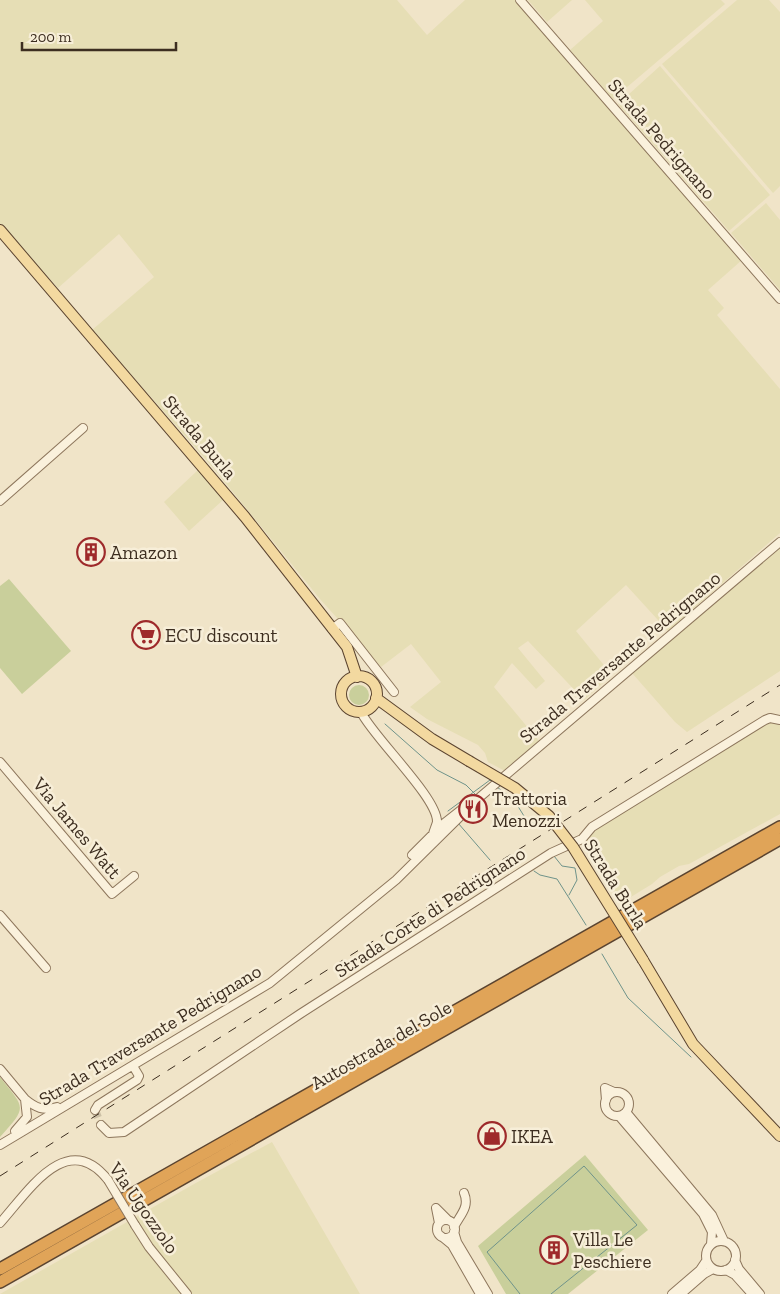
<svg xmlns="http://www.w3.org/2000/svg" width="780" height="1294" viewBox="0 0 780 1294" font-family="'Zilla Slab',serif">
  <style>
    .farmland { fill: #e6deb5 }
    .green { fill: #c9cf9b }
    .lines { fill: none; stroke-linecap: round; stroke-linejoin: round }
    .stream { stroke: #6f938a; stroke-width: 1 }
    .minor-tunnel { stroke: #ccc0a6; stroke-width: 8; stroke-dasharray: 8 4; stroke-linecap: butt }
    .minor-casing { stroke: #8d765c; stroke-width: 10 }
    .major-casing { stroke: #5b4430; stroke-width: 12 }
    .highway-casing { stroke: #5b4430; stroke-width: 14 }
    .minor { stroke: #faf1dc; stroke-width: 8 }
    .major { stroke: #f3d9a0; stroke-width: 10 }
    .highway { stroke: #e0a458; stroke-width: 11 }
    .rail { stroke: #3d2e20; stroke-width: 1; stroke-dasharray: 9 9; stroke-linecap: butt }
    .minor-bridge-casing { stroke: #8d765c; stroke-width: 10; stroke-linecap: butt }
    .major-bridge-casing { stroke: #5b4430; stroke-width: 12; stroke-linecap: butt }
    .minor-bridge { stroke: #faf1dc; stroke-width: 8 }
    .major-bridge { stroke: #f3d9a0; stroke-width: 10 }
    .labels { text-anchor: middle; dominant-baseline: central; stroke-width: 5; stroke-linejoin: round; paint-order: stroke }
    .street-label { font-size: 19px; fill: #3d2e20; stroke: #f7eed8 }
    .poi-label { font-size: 19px; fill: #3d2e20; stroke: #f7eed8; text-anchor: start }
  </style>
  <rect width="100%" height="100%" fill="#f0e4c8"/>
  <path class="farmland" d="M0 0H397L427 35 465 0H516L742 260 708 290 724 308 717 315 780 389V533L668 631 626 585 576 631 612 675 584 700 528 641 518 648 545 681 536 689 512 663 494 687 539 741 505 771 488 762 485 753 478 745 427 719 410 707 441 682 411 644 381 667 320 599 214 469 92 330 154 277 119 234 58 288 0 224Z
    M528 0H572L547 22Z
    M585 0H721L725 4 613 99 570 50 603 21Z
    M737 0H769L780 12V186L773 193 662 64Z
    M660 66 770 195 729 231 618 104Z
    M766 203 780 220V290L731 233Z
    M198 470 223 500 189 531 164 502Z
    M780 545V671L687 732 675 722 632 673Z
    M767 720 780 724V814L689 864 679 866 660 877 652 884 626 900 618 899 585 840 591 831Z
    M272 1142 360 1294H0L194 1184Z"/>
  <path class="green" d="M9 579 71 651 22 694 0 668V586Z
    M349 695a10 10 0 1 1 20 0a10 10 0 1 1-20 0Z
    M0 1077C25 1109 28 1106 0 1137Z
    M585 1155 648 1230 568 1294H506L478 1246Z"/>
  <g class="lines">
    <path class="stream" d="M525 0 557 37
      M385 724 437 770 466 785 476 795
      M497 787 514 800 524 816 537 826
      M448 811 490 780 492 782
      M458 823 490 860
      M554 856 562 866 575 868 577 880 569 895
      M534 871 540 875 557 879 586 925
      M602 954 628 998 691 1057
      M520 1294 487 1252 584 1166 637 1225 551 1294"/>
    <path class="minor-tunnel" d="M95 1110 101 1125"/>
    <defs>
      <path id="minor" d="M520 0 780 299
        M0 501 83 428
        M332 629 340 623 394 692
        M361 712C373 737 438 798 437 822 436 826 434 830 433 834
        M0 762 112 894 134 876
        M412 855 442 825 470 803
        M0 915 46 968
        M0 1069 25 1099
        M605 1104a12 12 0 1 1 24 0a12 12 0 1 1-24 0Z
        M606 1100 605 1088 614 1092
        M95 1110 98 1105 137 1080 139 1076 133 1066
        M626 1112 712 1215 724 1241
        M619 1116 703 1214 712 1232 711 1244
        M101 1125 109 1133 124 1132 300 1014 551 853 582 839 592 827 765 720 770 718 780 720
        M15 1131 27 1117 25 1099C36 1108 43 1111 57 1107
        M0 1145 270 983 396 880 480 797 780 542
        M437 1229a9 9 0 1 1 18 0a9 9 0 1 1-18 0Z
        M0 1223C28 1192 67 1128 108 1180
        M439 1223 436 1208 448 1220
        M135 1225 149 1247 187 1294
        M454 1227C460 1215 470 1207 464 1193
        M454 1232 457 1242 488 1294
        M441 1236 452 1245 480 1294
        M706 1256a15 15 0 1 1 30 0a15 15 0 1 1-30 0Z
        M735 1260 739 1269 760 1294
        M726 1270 735 1275 752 1294
        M672 1294 700 1270 706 1261
        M681 1294 704 1274 713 1269"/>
      <path id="major" d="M0 230 245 517 347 647 357 677
        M341 694a18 18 0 1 1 36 0a18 18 0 1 1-36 0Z
        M376 698 432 739 469 761
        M643 960 693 1044 780 1136"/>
      <path id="highway" d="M0 1269 780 827
        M0 1282 780 839"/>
    </defs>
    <use href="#minor" class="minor-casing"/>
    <use href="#major" class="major-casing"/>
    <use href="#highway" class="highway-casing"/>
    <use href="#minor" class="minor"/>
    <use href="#major" class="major"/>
    <use href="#highway" class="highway"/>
    <path class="rail" d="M0 1176 780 685"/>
    <defs>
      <path id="minor-bridge" d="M108 1180 135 1225"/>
      <path id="major-bridge" d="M469 761 515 788 549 816 573 847 643 960"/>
    </defs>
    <use href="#minor-bridge" class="minor-bridge-casing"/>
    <use href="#major-bridge" class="major-bridge-casing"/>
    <use href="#minor-bridge" class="minor-bridge"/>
    <use href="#major-bridge" class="major-bridge"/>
  </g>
  <defs>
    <symbol id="building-ring" viewBox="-11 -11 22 22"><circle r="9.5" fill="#f7eed8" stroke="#9e2a2b" stroke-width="1.5"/><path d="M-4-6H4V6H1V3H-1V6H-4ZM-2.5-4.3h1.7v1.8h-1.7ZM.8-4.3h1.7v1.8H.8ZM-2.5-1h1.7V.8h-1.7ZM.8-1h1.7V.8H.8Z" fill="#9e2a2b"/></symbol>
    <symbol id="supermarket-ring" viewBox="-11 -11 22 22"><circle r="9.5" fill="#f7eed8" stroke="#9e2a2b" stroke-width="1.5"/><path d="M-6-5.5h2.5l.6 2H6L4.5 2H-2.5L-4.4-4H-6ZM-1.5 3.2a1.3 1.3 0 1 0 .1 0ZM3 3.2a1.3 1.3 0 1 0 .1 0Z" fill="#9e2a2b"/></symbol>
    <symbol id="restaurant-ring" viewBox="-11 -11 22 22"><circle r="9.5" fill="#f7eed8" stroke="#9e2a2b" stroke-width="1.5"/><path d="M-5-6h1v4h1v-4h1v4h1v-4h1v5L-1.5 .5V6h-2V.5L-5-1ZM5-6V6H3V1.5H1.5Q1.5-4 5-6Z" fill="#9e2a2b"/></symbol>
    <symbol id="shop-ring" viewBox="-11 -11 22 22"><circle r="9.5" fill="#f7eed8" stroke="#9e2a2b" stroke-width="1.5"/><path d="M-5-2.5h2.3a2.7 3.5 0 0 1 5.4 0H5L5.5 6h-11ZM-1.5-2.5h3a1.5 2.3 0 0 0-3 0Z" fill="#9e2a2b"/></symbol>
  </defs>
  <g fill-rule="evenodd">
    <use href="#building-ring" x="75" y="536" width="32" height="32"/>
    <use href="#supermarket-ring" x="130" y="619" width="32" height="32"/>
    <use href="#restaurant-ring" x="457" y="793" width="32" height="32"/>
    <use href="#shop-ring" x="476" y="1120" width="32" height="32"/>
    <use href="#building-ring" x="538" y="1234" width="32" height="32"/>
  </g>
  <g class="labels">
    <g class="street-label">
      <text transform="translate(662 139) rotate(49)">Strada Pedrignano</text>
      <text transform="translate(200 437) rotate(50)">Strada Burla</text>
      <text transform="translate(620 657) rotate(-40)">Strada Traversante Pedrignano</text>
      <text transform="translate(77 828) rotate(50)">Via James Watt</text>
      <text transform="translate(616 884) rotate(58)">Strada Burla</text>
      <text transform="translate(430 912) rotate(-33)">Strada Corte di Pedrignano</text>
      <text transform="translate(150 1035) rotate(-31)">Strada Traversante Pedrignano</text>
      <text transform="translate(381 1045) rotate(-30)">Autostrada del Sole</text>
      <text transform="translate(144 1208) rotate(55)">Via Ugozzolo</text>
    </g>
    <g class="poi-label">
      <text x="110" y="552">Amazon</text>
      <text x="165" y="635">ECU discount</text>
      <text x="492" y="798">Trattoria<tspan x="492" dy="22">Menozzi</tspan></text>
      <text x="511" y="1136">IKEA</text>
      <text x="573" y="1239">Villa Le<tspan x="573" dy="22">Peschiere</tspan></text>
    </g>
  </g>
  <path d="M22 42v8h154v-8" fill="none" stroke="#3d2e20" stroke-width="2.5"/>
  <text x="30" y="42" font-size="15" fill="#3d2e20" stroke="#f7eed8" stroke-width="4" paint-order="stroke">200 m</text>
</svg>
